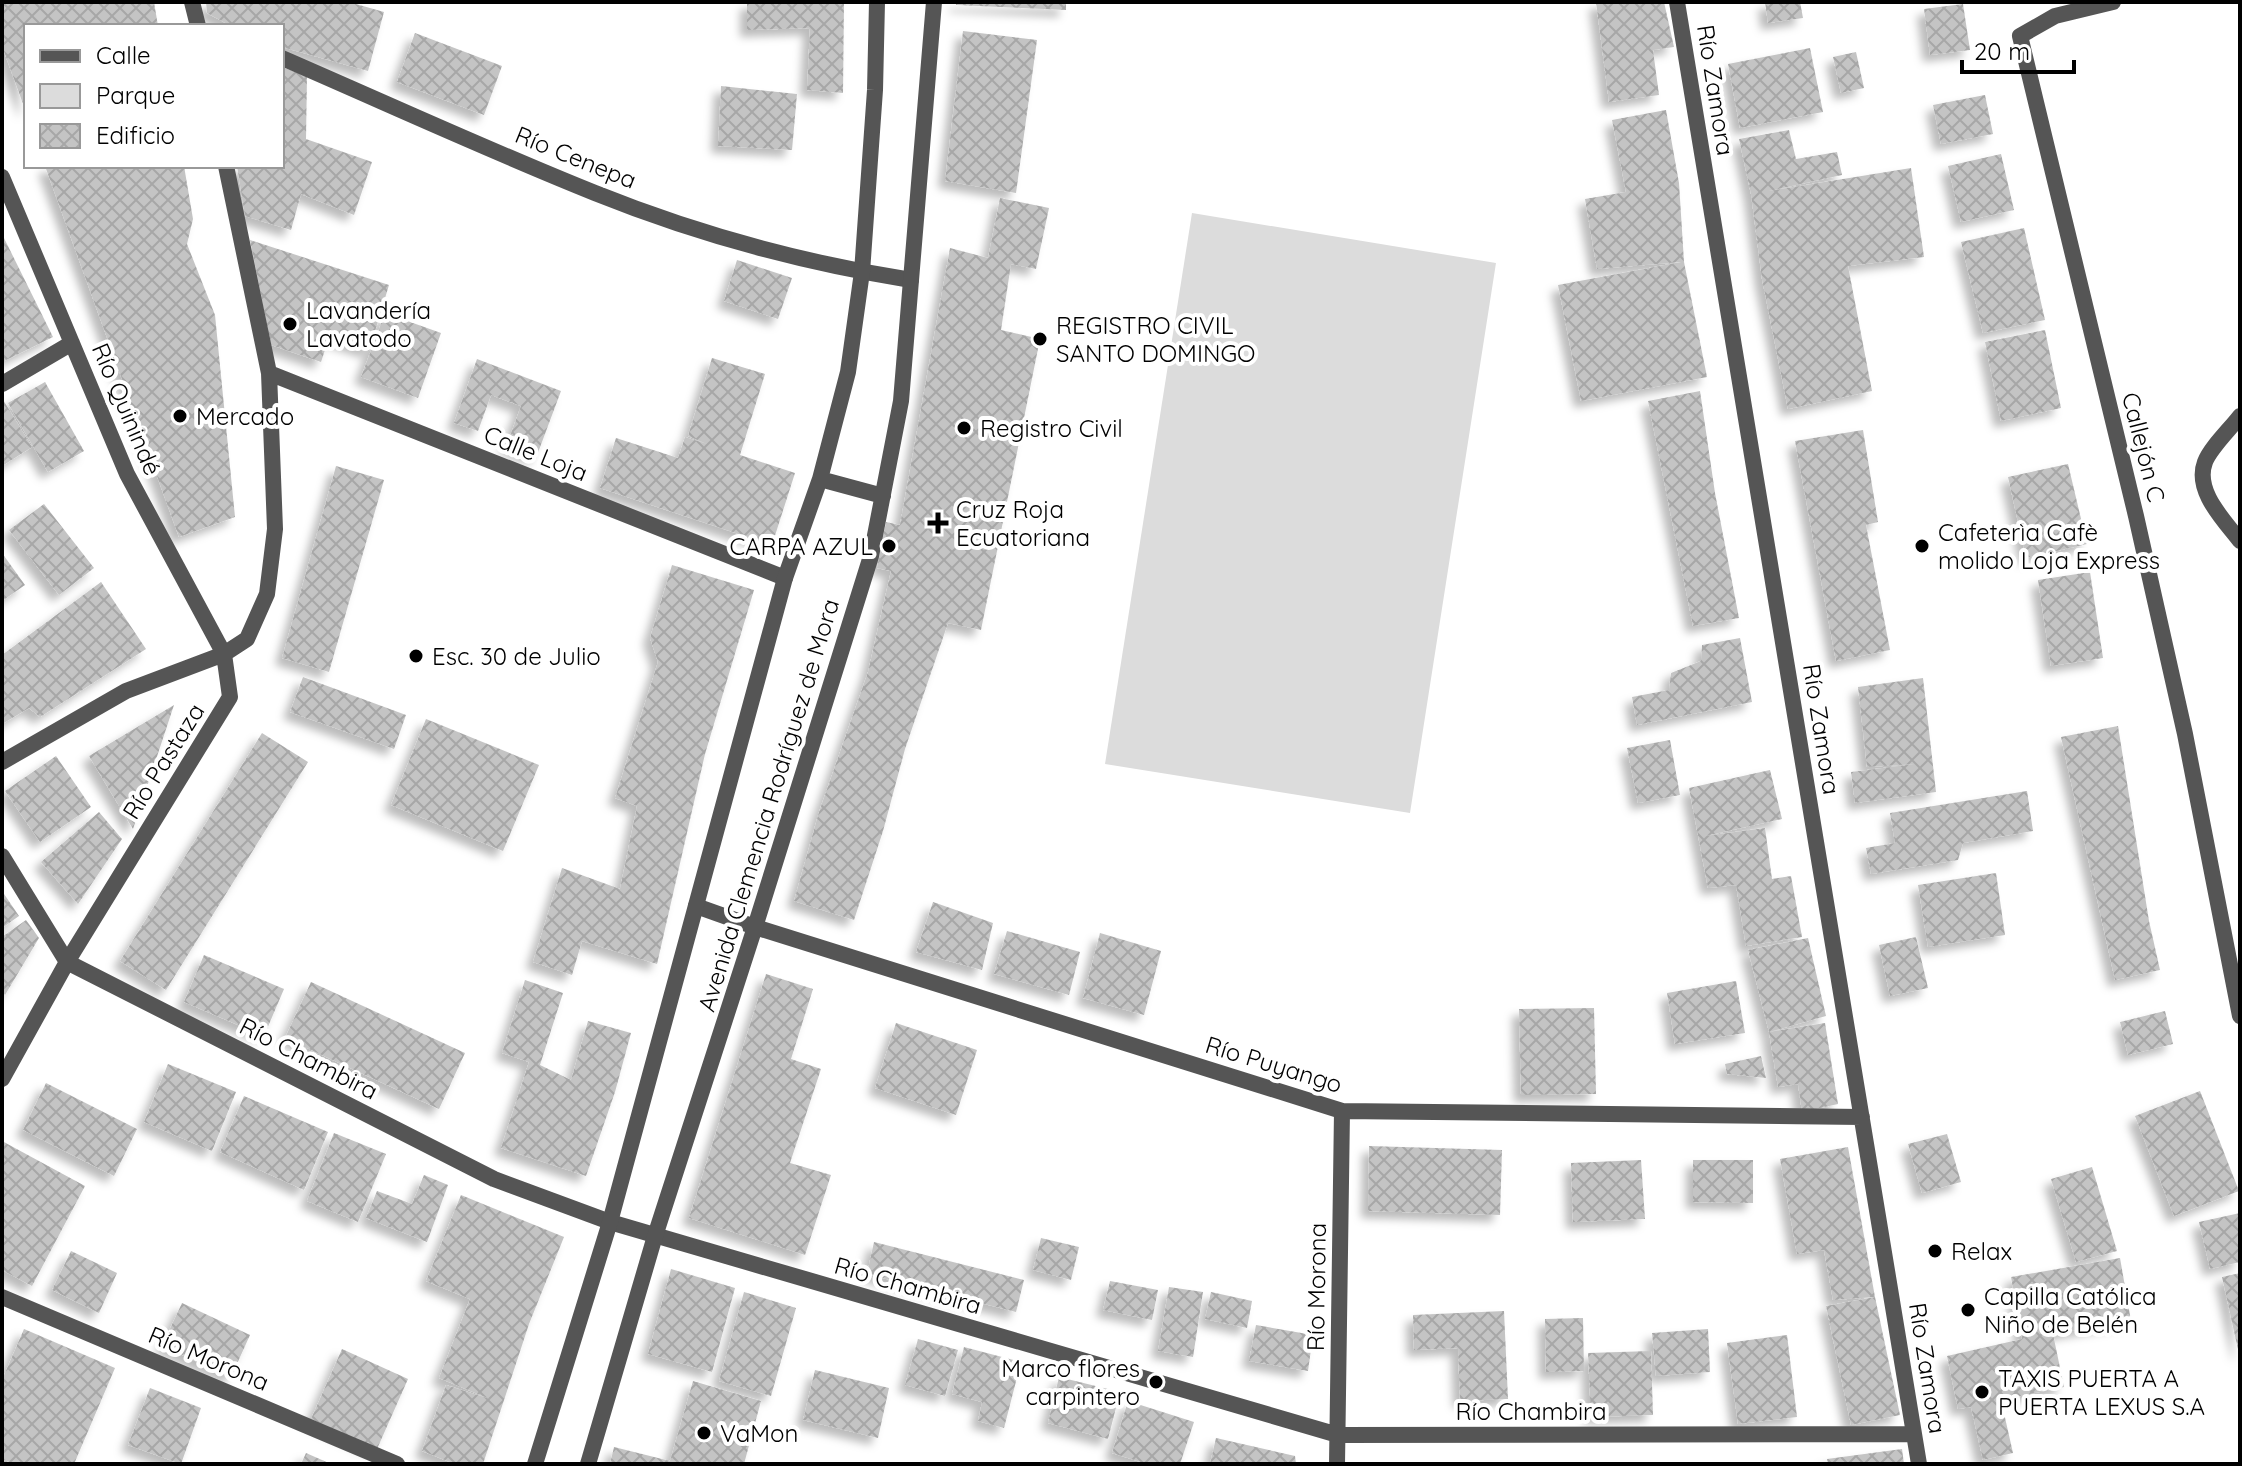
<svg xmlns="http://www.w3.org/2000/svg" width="2242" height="1466" viewBox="0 0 2242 1466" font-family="Quicksand,sans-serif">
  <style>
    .green { fill: #dcdcdc }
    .building { fill: url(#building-cross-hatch); filter: url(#shadow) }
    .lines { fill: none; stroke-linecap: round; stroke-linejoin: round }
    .minor { stroke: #555; stroke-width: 16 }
    .tertiary { stroke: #555; stroke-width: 16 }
    .poi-dot { fill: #000; stroke: #fff; stroke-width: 3 }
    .labels { text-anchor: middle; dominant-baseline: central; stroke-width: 8; stroke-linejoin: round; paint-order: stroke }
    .street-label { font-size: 24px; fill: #000; stroke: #fff }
    .poi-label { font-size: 24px; fill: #000; stroke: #fff; text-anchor: start }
  </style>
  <defs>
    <pattern id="building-cross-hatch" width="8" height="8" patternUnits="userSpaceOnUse" patternTransform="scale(2)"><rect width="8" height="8" fill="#c4c4c4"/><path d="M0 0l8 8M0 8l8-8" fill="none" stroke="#a7a7a7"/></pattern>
    <filter id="shadow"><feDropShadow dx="-7" dy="7" stdDeviation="4" flood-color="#0004"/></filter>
  </defs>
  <rect width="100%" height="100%" fill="#fff"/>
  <path class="green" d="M1192 213 1496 263 1410 813 1105 764Z"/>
  <path class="building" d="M2 2H154L158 26H26V112L2 46Z
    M206 2H349L384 12 368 71 282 47V26H231L207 13Z
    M747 2H844L843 93 807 90 810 28 747 30Z
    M956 2H1066V10L956 5Z
    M1596 2H1664L1674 47 1653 50 1659 95 1609 102Z
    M1765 2H1800L1803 18 1768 23Z
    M1963 4 1970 50 1930 55 1924 9Z
    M963 31 1037 40 1016 193 945 181Z
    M415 33 502 66 484 115 397 82Z
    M1810 48 1823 112 1740 128 1728 64Z
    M1856 52 1864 88 1841 93 1833 57Z
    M282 67 307 76 306 139 372 162 354 215 301 194 291 230 245 216 237 166H282Z
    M721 86 797 94 792 150 718 146Z
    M1985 95 1993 134 1941 144 1933 105Z
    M1666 110 1679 183 1684 262 1707 377 1581 401 1558 285 1681 262 1597 269 1585 199 1626 192 1612 120Z
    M1789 130 1796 159 1837 152 1842 175 1769 191 1911 168 1924 257 1848 266 1872 391 1788 409 1762 279 1751 194 1739 139Z
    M2001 154 2014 210 1961 222 1948 166Z
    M45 166H184L193 219 187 244 215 315 235 517 179 537Z
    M1000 198 1049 208 1036 269 1011 264 1001 330 1040 339 981 630 948 623 905 749 883 831 854 920 794 901 819 812 868 672 891 571 877 568 886 522 900 525 950 248 988 258Z
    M2024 228 2045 320 1983 333 1961 242Z
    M2 234 53 337 2 362Z
    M250 240 389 285 369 351 329 338 321 362 271 345Z
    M737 260 792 278 778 319 724 301Z
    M385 313 441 333 418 398 361 377Z
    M2045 330 2061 408 2001 421 1985 342Z
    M712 358 765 374 740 455 795 473 772 545 600 488 616 438 678 458 685 437 707 444 688 436Z
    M477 359 561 391 536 458 506 447 521 406 491 395 478 431 454 423Z
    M45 382 84 451 48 472 8 403Z
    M1700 391 1715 493 1739 618 1693 626 1648 401Z
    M2 398 32 447 2 466Z
    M1863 430 1878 522 1866 525 1890 650 1836 661 1795 441Z
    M2068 464 2087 544 2026 558 2008 477Z
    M336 466 384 480 329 672 282 658Z
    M44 504 94 568 59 595 9 530Z
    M2 553 25 585 2 601Z
    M672 565 754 590 705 754 657 964 582 941 572 975 533 962 562 868 620 889 637 806 615 798 658 662 650 638Z
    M2090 572 2103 658 2051 666 2038 580Z
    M101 582 146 649 40 717 29 708 2 724V655Z
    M1740 638 1752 702 1637 725 1632 697 1669 690 1671 673 1701 661 1702 645Z
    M303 677 406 715 394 749 290 712Z
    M1923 678 1936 792 1855 803 1851 772 1915 764 1867 767 1858 687Z
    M174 705 133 829 89 756Z
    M426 719 539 765 503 851 391 805Z
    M2118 726 2149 921 2160 970 2115 980 2061 737Z
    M262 733 308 762 166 990 120 961Z
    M1670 740 1680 795 1638 803 1627 748Z
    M56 756 91 807 40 842 5 791Z
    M1770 770 1782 819 1705 836 1765 828 1772 879 1791 876 1802 937 1746 946 1736 885 1708 888 1689 788Z
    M2027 791 2033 831 1963 843 1958 860 1871 874 1866 848 1895 843 1890 813Z
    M99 812 122 839 78 904 41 862Z
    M1996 873 2005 935 1928 947 1918 885Z
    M2 891 19 916 2 928Z
    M933 902 993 923 982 970 916 952Z
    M26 920 39 938 5 995 2 991V937Z
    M1007 931 1080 952 1069 995 994 974Z
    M1100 933 1161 951 1144 1015 1083 998Z
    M1916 937 1928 988 1890 996 1879 945Z
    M1808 938 1826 1016 1769 1032 1825 1023 1838 1104 1802 1112 1798 1084 1778 1087 1769 1032 1748 950Z
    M204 955 284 989 264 1036 184 1002Z
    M766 974 813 989 791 1059 821 1069 790 1163 831 1175 805 1255 689 1218Z
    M525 980 563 993 540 1065 571 1080 588 1021 631 1033 615 1092 586 1176 501 1148 529 1062 502 1053Z
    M1736 981 1745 1033 1675 1044 1667 993Z
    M311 982 465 1053 439 1109 285 1038Z
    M1594 1008 1596 1094 1521 1095 1519 1009Z
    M2165 1011 2173 1044 2128 1055 2120 1022Z
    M896 1023 977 1050 956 1115 875 1088Z
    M1761 1056 1766 1078 1727 1074 1725 1064Z
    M168 1064 236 1092 212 1151 144 1122Z
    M46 1083 137 1129 114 1176 23 1130Z
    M2200 1091 2239 1191 2174 1216 2135 1116Z
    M244 1096 328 1132 304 1190 220 1152Z
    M334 1133 386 1154 358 1222 307 1201Z
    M1947 1134 1961 1182 1922 1193 1908 1144Z
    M2 1141 85 1186 32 1286 2 1270Z
    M1369 1146 1502 1150 1500 1215 1368 1211Z
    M1848 1147 1875 1297 1900 1415 1851 1425 1826 1306 1875 1297 1833 1300 1824 1250 1797 1254 1780 1159Z
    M1641 1160 1645 1219 1573 1222 1571 1163Z
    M1693 1160H1753V1203L1693 1202Z
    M2092 1167 2117 1251 2076 1262 2051 1179Z
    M424 1175 448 1185 427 1242 366 1218 377 1191 412 1204Z
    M461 1195 564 1237 529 1324 483 1464H455L422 1451 446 1385 490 1399 439 1378 470 1299 426 1281Z
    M2240 1213V1262L2210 1269 2199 1222Z
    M1041 1238 1079 1247 1071 1280 1033 1270Z
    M874 1242 1024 1280 1016 1312 867 1274Z
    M71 1251 117 1273 99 1313 52 1290Z
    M2120 1258 2131 1321 2053 1334 2064 1387 2001 1400 2013 1453 1983 1460 1971 1407 1958 1409 1947 1356 2022 1339 2011 1277Z
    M671 1269 735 1288 712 1372 648 1354Z
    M2240 1273V1354H2239L2222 1277Z
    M1110 1281 1158 1290 1152 1320 1103 1310Z
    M1169 1287 1203 1292 1193 1357 1158 1351Z
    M744 1292 796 1308 771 1396 719 1381Z
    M1211 1292 1252 1301 1247 1328 1205 1319Z
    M182 1303 250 1335 231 1377 162 1346Z
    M1504 1311 1508 1399 1460 1401 1458 1348 1414 1350 1413 1315Z
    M1583 1318 1584 1371 1546 1372 1545 1319Z
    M1256 1325 1313 1335 1308 1371 1249 1361Z
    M24 1329 115 1368 74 1464H15L2 1459V1380Z
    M1708 1329 1710 1372 1656 1376 1652 1333Z
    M1787 1335 1797 1417 1738 1424 1727 1343Z
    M918 1339 958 1350 945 1396 905 1385Z
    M964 1347 1021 1362 1004 1428 978 1421 982 1402 952 1394Z
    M342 1349 408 1379 377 1449 311 1419Z
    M1651 1351 1653 1415 1591 1417 1588 1353Z
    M815 1370 889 1388 878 1438 803 1420Z
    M1059 1377 1120 1392 1108 1439 1048 1423Z
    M693 1381 761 1401 744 1464H610L614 1447 670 1461Z
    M150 1388 201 1408 181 1464 128 1445Z
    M1128 1401 1194 1422 1180 1464H1147L1112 1453Z
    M1216 1438 1295 1456 1296 1464H1210Z
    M1902 1449 1904 1464H1828L1827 1459Z
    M306 1453 331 1464H301Z"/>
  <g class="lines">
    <path class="minor" d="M192 2 198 26
      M1677 2 1919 1464
      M2113 2 2055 16 2020 36 2136 516 2185 734 2240 1016
      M282 58C386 103 490 151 595 193 697 234 804 263 911 280
      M2 177 127 474 224 654 126 691 2 762
      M269 373 785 578
      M2 384 72 343
      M2240 416C2231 428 2210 448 2205 462 2194 491 2224 520 2240 541
      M2 856 67 962 494 1179 610 1222 1338 1435 1914 1434
      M696 906 755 927 1342 1111 1862 1117
      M2 1079 67 962 230 697 224 654 247 639 267 594 275 529 269 373 226 166
      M2 1297 397 1464
      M1337 1464 1342 1111"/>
    <path class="tertiary" d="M820 479 883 496
      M535 1464 610 1222 785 578 820 479 848 372 862 272 875 90 877 2
      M588 1464 655 1236 755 927 871 556 901 401 934 2"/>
  </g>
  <g class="poi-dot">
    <circle cx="290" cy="324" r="8"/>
    <circle cx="1040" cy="339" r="8"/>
    <circle cx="180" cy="416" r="8"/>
    <circle cx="964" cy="428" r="8"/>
    <path d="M934 511h8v8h8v8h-8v8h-8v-8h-8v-8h8z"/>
    <circle cx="889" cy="546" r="8"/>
    <circle cx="1922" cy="546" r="8"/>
    <circle cx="416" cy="656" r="8"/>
    <circle cx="1935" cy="1251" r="8"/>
    <circle cx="1968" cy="1310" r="8"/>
    <circle cx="1156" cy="1382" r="8"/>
    <circle cx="1982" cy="1392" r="8"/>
    <circle cx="704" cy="1433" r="8"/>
  </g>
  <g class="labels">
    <g class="street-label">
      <text transform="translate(1716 90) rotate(81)">Río Zamora</text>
      <text transform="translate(576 157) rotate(22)">Río Cenepa</text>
      <text transform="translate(127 409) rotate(67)">Río Quinindé</text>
      <text transform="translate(2144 447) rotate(76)">Callejón C</text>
      <text transform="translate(536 453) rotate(22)">Calle Loja</text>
      <text transform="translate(1822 729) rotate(81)">Río Zamora</text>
      <text transform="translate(163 761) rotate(-58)">Río Pastaza</text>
      <text transform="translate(768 805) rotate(-73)">Avenida Clemencia Rodríguez de Mora</text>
      <text transform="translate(309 1058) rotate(27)">Río Chambira</text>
      <text transform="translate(1274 1064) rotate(17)">Río Puyango</text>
      <text transform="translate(908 1285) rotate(16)">Río Chambira</text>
      <text transform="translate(1316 1287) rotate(-89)">Río Morona</text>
      <text transform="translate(209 1358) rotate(23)">Río Morona</text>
      <text transform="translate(1928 1368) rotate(81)">Río Zamora</text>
      <text x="1531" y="1411">Río Chambira</text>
    </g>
    <g class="poi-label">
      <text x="306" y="310">Lavandería<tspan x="306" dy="28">Lavatodo</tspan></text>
      <text x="1056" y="325">REGISTRO CIVIL<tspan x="1056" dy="28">SANTO DOMINGO</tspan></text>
      <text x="196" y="416">Mercado</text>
      <text x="980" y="428">Registro Civil</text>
      <text x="956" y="509">Cruz Roja<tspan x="956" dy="28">Ecuatoriana</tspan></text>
      <text x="1938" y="532">Cafeterìa Cafè<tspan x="1938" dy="28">molido Loja Express</tspan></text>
      <text x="873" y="546" text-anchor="end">CARPA AZUL</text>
      <text x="432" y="656">Esc. 30 de Julio</text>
      <text x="1951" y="1251">Relax</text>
      <text x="1984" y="1296">Capilla Católica<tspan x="1984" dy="28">Niño de Belén</tspan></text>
      <text x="1140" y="1368" text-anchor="end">Marco flores<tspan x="1140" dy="28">carpintero</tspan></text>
      <text x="1998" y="1378">TAXIS PUERTA A<tspan x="1998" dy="28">PUERTA LEXUS S.A</tspan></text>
      <text x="720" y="1433">VaMon</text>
    </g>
  </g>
  <rect width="2242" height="1466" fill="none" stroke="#000000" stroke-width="8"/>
  <rect x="24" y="24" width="260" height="144" fill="#ffffff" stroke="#999999" stroke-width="2"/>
  <rect x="40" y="50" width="40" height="12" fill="#555555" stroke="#999999" stroke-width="2"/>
  <text x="96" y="64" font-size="24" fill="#000000">Calle</text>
  <rect x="40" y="84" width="40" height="24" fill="#dcdcdc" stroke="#999999" stroke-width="2"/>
  <text x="96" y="104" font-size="24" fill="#000000">Parque</text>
  <rect x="40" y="124" width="40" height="24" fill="url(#building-cross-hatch)" stroke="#999999" stroke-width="2"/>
  <text x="96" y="144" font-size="24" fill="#000000">Edificio</text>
  <path d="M1962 60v12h112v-12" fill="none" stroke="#000000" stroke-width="4"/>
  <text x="1974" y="60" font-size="24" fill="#000000" stroke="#ffffff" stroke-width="6" paint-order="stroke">20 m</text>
</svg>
